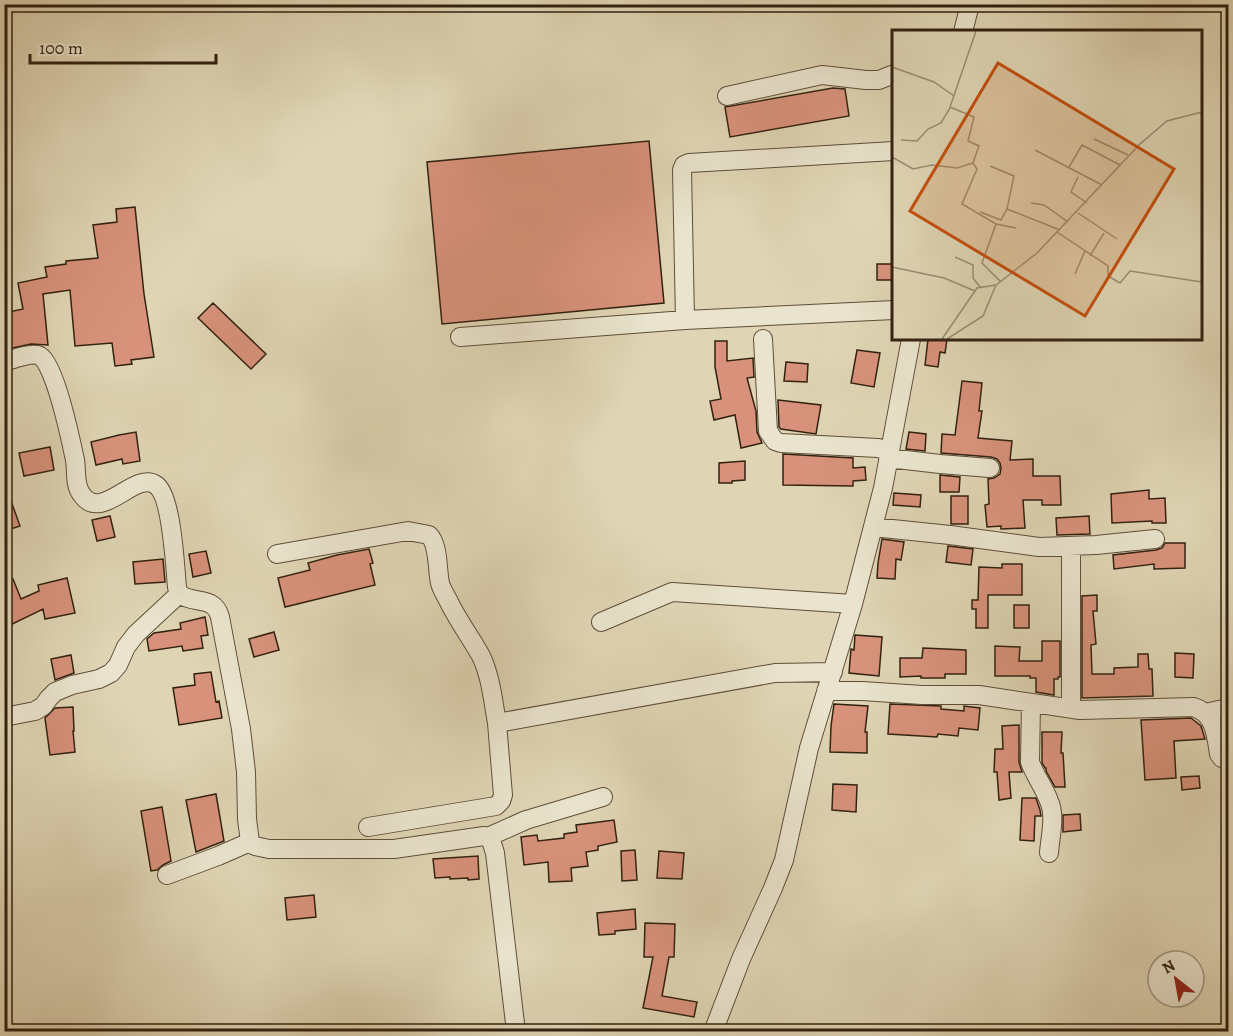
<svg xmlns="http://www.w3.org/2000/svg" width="1233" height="1036" viewBox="0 0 1233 1036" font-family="Alegreya,serif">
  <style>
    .building { fill: #d8927b; stroke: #332110; stroke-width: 1.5 }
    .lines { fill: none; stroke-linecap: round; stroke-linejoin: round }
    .minor-casing { stroke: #5e4e39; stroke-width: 20 }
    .minor { stroke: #eae4ce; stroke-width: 18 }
    .inset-road { fill: none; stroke: #9a8d72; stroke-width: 1.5 }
    .view { fill: #c44e0d; fill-opacity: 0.15; stroke: #c44e0d; stroke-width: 3 }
    .inset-edge { fill: none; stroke: #332110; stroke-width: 3 }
  </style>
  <rect width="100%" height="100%" fill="#dfd5b4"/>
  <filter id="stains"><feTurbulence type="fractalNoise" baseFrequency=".00333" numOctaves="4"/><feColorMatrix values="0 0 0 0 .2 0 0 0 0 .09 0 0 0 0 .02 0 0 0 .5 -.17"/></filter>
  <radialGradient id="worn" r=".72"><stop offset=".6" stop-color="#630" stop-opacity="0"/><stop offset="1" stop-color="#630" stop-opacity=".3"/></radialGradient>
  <path class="building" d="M833 88 845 89 849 116 730 137 725 107Z
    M649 141 664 303 442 324 427 162Z
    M135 207 144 294 154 357 131 360 132 364 115 366 112 343 75 346 70 290 43 294 48 345 31 344 8 349 4 333V313L23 309 18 283 47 277 45 267 66 264V261L98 258 93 225 117 222 116 209Z
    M877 264H894V280H877Z
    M213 303 266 354 251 369 198 318Z
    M928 339H947L945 353 940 352 938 367 925 365Z
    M715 341H727V361L753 358 754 377 747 378 756 411 757 432 762 443 741 448 735 415 714 420 710 401 721 399 715 367Z
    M857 350 880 353 874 387 851 383Z
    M786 362 808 364 807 382 784 381Z
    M962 381 982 383 979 411H982L978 438 1012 441 1010 460 1033 459V476H1060L1061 505H1042V500H1023L1025 528 1001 529V526L987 527 985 505 989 504 988 479 994 478 1000 474 1001 468 1000 463 997 459 991 457 941 453 942 434 955 435Z
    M778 400 821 405 816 434 781 429 779 427Z
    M136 432 140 461 123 464 122 459 96 465 91 442 119 435Z
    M909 432 926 434 925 451 906 449Z
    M50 447 54 470 24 476 19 453Z
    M783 454 853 458V468L865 467 866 480 853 481V486L783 485Z
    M745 461V480L732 481V483H719V463Z
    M940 475 960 477 959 492H940Z
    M4 487H6L20 526 4 531Z
    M1149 490V499L1165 498 1166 523H1152V521L1112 523 1111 494Z
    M894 493 921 495 920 507 893 505Z
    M951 496H968V524H951Z
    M110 516 115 537 97 541 92 520Z
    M1089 516 1090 534 1057 535 1056 518Z
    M882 539 904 542 901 560 896 559 895 579 877 578 878 563Z
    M1165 543H1185V568L1154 569V564L1114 569 1113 555 1156 550 1162 548Z
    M948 546 973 549 971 565 946 562Z
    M369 549 373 563 370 564 375 585 285 607 278 578 310 570 308 563 337 555Z
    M206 551 211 573 193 577 189 554Z
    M163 559 165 582 135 584 133 562Z
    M1002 564H1022V595H988V628H976V609H972V600H978L979 567 1002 568Z
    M67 578 75 613 45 619 43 609 4 628V582L13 579 21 599 39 591 38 585Z
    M1097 595V611H1093L1096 644 1091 645 1092 674H1114V668L1138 667V654H1148L1149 669H1152L1153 696 1082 698V596Z
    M1014 605H1029V628H1014Z
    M205 617 208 635 201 636 203 648 183 651 182 646 149 651 147 639 154 633 181 629 180 623Z
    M274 632 279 650 254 657 249 639Z
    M855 635 882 637 879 676 849 673 851 649 854 650Z
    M1042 641H1060V677H1058V679H1054V695L1036 692V678H1030V676H995V646L1020 647 1019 661H1042Z
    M923 648 966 650V674H945V678H921V676L900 677V658H922Z
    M1175 653 1194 654 1193 678 1175 677Z
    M71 655 74 673 55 680 51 659Z
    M211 672 216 702 219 701 222 718 179 725 173 688 195 685 194 674Z
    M834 704 868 706 865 732H867V753L830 752 831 726Z
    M890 704 941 706V709L964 711V706L980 708 978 730 959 728 958 736 938 734 937 737 888 734Z
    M73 707 74 731H73L75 752 50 755 45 718 55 708Z
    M1191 718 1201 726 1205 739 1174 741 1176 778 1145 780 1141 720Z
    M1019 725V762L1022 772H1009L1011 798 999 800 997 772H994L995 749H1003L1002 726Z
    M1042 732H1062L1061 753H1063L1065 787H1055L1046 771V768H1045L1042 763Z
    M1199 776 1200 788 1182 790 1181 777Z
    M833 784 857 785 856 812 832 810Z
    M216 794 224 841 196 852 186 800Z
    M1022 798H1036L1040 810 1041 816H1035L1034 841 1020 840Z
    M162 807 171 861 163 865 157 870 151 871 141 811Z
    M1080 814 1081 830 1063 832V815Z
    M614 820 617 842 598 846V850L586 852 588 866 571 868 572 881 549 882 548 862 524 865 521 837 537 835 538 841 564 838V834L577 832 576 825Z
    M635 850 637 880 622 881 621 851Z
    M659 851 684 853 682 879 657 878Z
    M478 856 479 879 468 880V878L450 879V877L435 878 433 859Z
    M314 895 316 917 287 920 285 898Z
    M635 909 636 929 615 931V934L599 935 597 913Z
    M645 923 675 924 674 957H669L662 996 697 1002 694 1017 643 1008 653 957H644Z"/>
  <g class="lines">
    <defs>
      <path id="minor" d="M963 32 970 4
        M727 96 822 75 866 80H879L894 74
        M685 320 682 170 684 165 689 163 894 151
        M460 337 685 320 894 310
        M763 339 768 431 775 441 781 443 878 448 890 451
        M4 362C13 359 33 352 40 356 55 364 71 441 75 460 77 472 74 485 82 495 102 523 135 470 156 485 172 496 175 567 177 587L179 594C195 605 214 595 220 617L241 729 246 772 247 819 250 842 255 846 269 849H394L484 836 491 840 495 853 516 1032
        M888 458 940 464 990 468
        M873 527 950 535 1039 547 1096 545 1155 539
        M277 554 408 531 429 535C439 545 437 570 440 583 442 591 447 597 450 604 459 622 471 638 481 656 491 677 493 701 497 723
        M601 622 672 592 853 604
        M826 691H862L922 695H979L1080 710 1193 707C1215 713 1216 735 1219 754L1222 758 1228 760
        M1031 703 1030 762C1035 776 1044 787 1049 801 1056 816 1050 837 1049 853
        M1071 708V546
        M1205 713 1228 708
        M4 717 35 711 43 706 49 698 55 692 72 685 99 679 111 673 118 665 126 647 136 634 179 594
        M368 827 496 806 501 801 503 795 497 723 775 673 833 672
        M488 837 526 820 603 797
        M167 875 218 856 250 842
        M713 1032 741 959 773 888 784 860 809 748 853 604 883 488 911 339"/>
    </defs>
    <use href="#minor" class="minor-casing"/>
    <use href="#minor" class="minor"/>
  </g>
  <g transform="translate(892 30)">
    <rect width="310" height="310" fill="#dfd5b4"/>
    <path class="inset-road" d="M84 1 58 77 82 87 76 111 87 116 81 133 85 139 70 174 104 194 90 233 108 251M0 37 42 52 62 66M202 109 236 125M9 110 25 111 36 99 49 93 58 78M143 120 210 155M0 127 21 139 40 135 65 138 81 133M98 136 122 146 115 179M177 137 190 115 228 135M186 147 179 162 195 173M139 173 152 175 176 192M88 182 109 190 115 179 168 200M186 183 225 209M104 194 124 198M165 202 216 236V246L228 253 238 241 310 252M198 226 212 203M63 227 81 235V248L88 257M0 237 52 248 83 261M183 244 193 221M50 309 85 258 104 255 145 223 248 114 275 91 310 82M55 309 91 286 104 255"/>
    <path class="view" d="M106 33 282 139 193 286 18 181Z"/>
    <rect width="310" height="310" class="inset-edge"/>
  </g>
  <rect width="1233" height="1036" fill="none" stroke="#dfd5b4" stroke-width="24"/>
  <rect x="6" y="6" width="1221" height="1024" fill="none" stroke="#332110" stroke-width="3"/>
  <rect x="12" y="12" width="1209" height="1012" fill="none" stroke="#332110" stroke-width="1.5"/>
  <g transform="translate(1176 979) rotate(329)"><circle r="28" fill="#eae4ce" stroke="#a19682" stroke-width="1.5"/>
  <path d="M0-4.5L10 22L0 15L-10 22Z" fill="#8f2418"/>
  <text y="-9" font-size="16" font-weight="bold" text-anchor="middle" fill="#332110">N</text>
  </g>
  <path d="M30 54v9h186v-9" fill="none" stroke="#332110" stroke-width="3"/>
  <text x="39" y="54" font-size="18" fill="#332110" stroke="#eae4ce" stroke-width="4.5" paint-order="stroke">100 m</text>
  <rect width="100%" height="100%" filter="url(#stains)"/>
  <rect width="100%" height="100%" fill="url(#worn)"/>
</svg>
